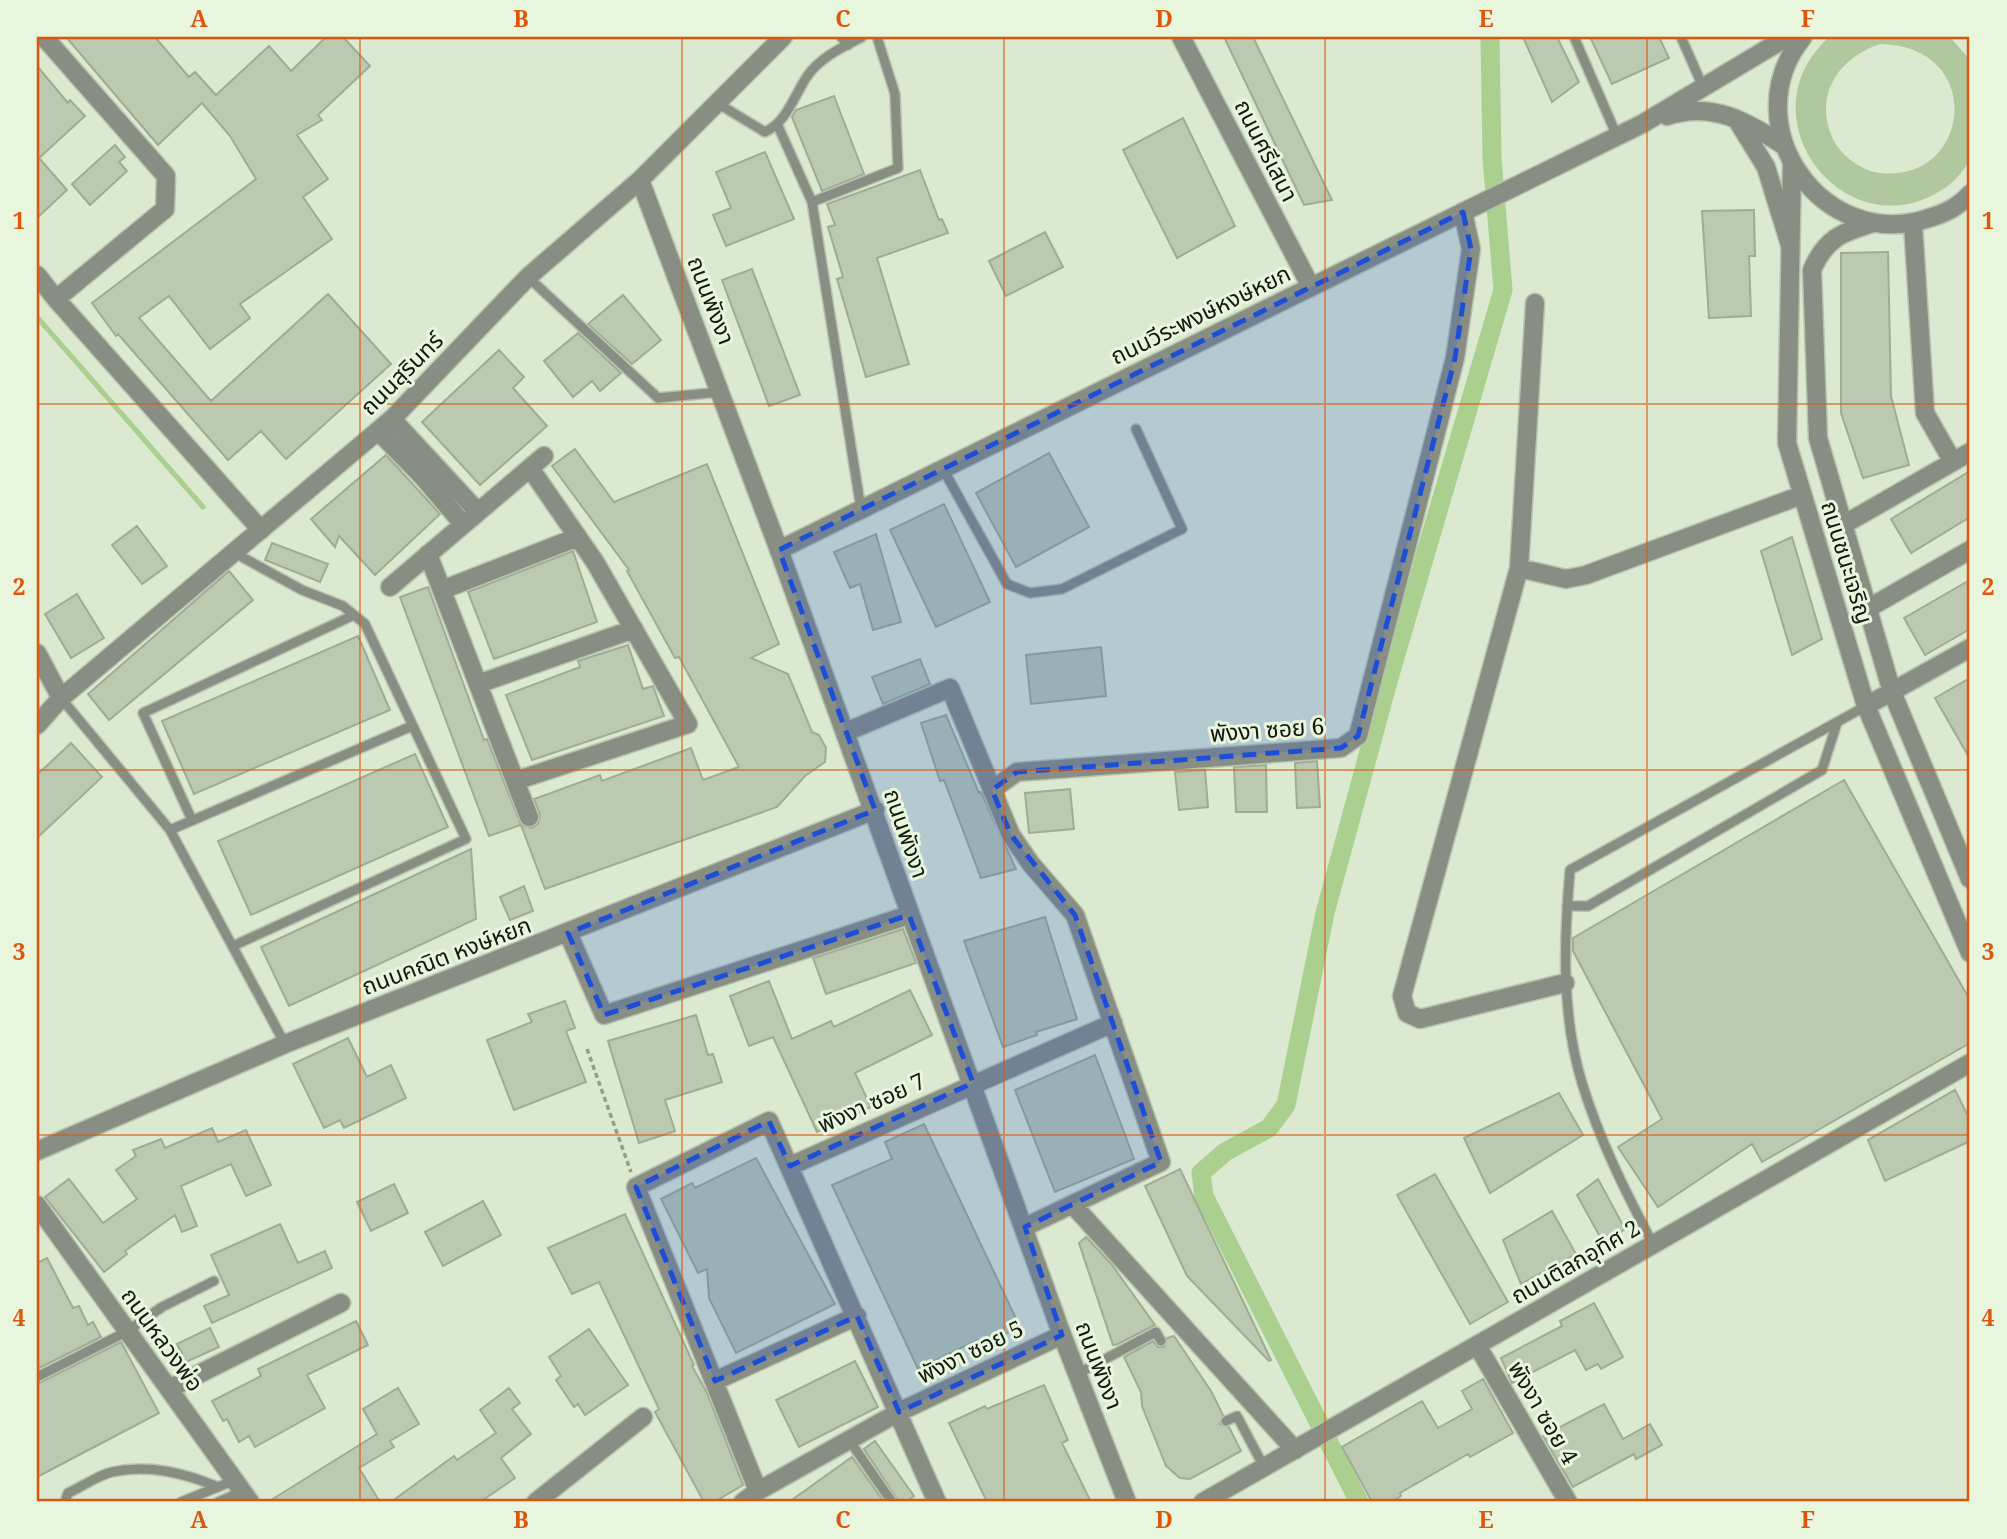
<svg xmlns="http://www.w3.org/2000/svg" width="2007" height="1539" viewBox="0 0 2007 1539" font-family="'Noto Serif','Noto Sans Thai',serif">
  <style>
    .green { fill: #afc89d; fill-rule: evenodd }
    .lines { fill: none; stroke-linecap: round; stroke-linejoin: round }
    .stream { stroke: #aacf8e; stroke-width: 5 }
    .canal { stroke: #aacf8e; stroke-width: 19 }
    .building { fill: #bac9af; stroke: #9eac93; stroke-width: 2 }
    .service-casing { stroke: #b6c4ad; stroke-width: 12 }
    .minor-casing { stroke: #b6c4ad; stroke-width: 21 }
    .tertiary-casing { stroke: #b6c4ad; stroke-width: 21 }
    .path { stroke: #929e8a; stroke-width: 3.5; stroke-dasharray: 5 3.5; stroke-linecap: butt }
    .service { stroke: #888e83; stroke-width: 9 }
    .minor { stroke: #888e83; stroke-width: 18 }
    .tertiary { stroke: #888e83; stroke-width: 18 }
    .marked { fill: #1d4ed8; fill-opacity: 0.2; stroke: #1d4ed8; stroke-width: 5; stroke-dasharray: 14 9; stroke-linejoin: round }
    .grid { fill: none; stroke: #dd560c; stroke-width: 2; stroke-opacity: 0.55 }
    .labels { text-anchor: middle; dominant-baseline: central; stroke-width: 6; stroke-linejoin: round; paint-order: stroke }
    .street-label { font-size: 23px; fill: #141910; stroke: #e7f6dc }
    .neatline { fill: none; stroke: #dd560c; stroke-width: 2.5 }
    .grid-label { font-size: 23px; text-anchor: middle; font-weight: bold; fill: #dd560c }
  </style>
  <rect width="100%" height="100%" fill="#dae9cf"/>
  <path class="green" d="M1829 37H1950L1970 60V161C1964 169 1957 179 1949 185 1852 258 1738 120 1829 37ZM1880 44C1990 46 1970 190 1874 172 1858 168 1840 154 1833 139 1813 96 1838 58 1880 44Z"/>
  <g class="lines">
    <path class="stream" d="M37 317 203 507"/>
    <path class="canal" d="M1359 1502 1204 1196 1201 1173 1225 1152 1269 1128 1286 1105 1325 913 1389 678 1503 290 1492 158 1490 37"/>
  </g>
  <path class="building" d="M66 37H155L189 77 195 72 216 95 269 46 291 71 326 37H343L370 66 318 115 322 120 297 135 328 179 303 197 332 239 240 304 250 318 210 349 169 296 139 318 211 401 328 294 391 364 286 459 261 431 228 460 118 334 116 336 92 303 256 179 230 136 202 103 158 145Z
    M1224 37H1253L1332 200 1304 205Z
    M1523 37H1557L1579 82 1552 102Z
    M1590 37H1659L1669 58 1612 84Z
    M37 66 68 103 70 100 85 116 39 158 67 190 37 218Z
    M834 96 864 174 822 191 792 117 796 110Z
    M1183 118 1235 226 1177 258 1123 150Z
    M115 145 125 157 119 162 127 171 90 205 72 184Z
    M765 152 794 219 726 246 713 215 731 208 716 172Z
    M920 170 939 220 942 219 948 233 877 258 909 364 866 377 837 279 843 277 828 227 835 225 827 204Z
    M1754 210 1755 256H1749L1751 316 1709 318 1702 211Z
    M1045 232 1063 267 1006 296 989 261Z
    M1888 252 1891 396 1909 465 1863 478 1841 413V253Z
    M752 269 800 395 769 406 722 280Z
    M623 295 661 340 632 364 588 324Z
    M578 333 621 373 600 391 592 381 573 397 544 361Z
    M499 350 524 377 513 388 547 426 480 485 422 422Z
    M575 449 614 502 707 464 779 644 751 658 788 674 812 732 819 735 826 748 825 762 805 776 777 807 545 889 521 825 532 828 538 824 540 814 534 799 600 775 602 781 691 748 703 780 739 767 679 657 675 658 627 571 629 570 552 466Z
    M1049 453 1089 527 1016 567 976 493Z
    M386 455 440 514 375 575 339 536 335 547 311 519Z
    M1970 471V517L1911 553 1891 519Z
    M944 504 990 602 936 627 890 530Z
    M137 526 167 566 142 584 112 545Z
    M876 534 901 622 873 630 860 584 850 588 834 552Z
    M1792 537 1822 639 1792 655 1761 551Z
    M272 543 328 564 320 582 265 560Z
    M573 551 597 622 494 659 468 592Z
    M229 571 253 600 109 720 88 694Z
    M1970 580V629L1925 655 1904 618Z
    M428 587 484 740 487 739 521 825 489 836 400 597Z
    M77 594 104 638 71 658 45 614Z
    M358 636 390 710 194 794 162 721Z
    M628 645 643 689 653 686 664 716 532 760 506 695 580 667 578 661Z
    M1101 647 1106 696 1031 704 1026 655Z
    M920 659 930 684 883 704 872 677Z
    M1970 678V759L1935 698Z
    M946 715 979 793 981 792 1016 869 981 878 944 780 940 781 921 723Z
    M71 743 102 777 37 838V775Z
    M415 754 448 827 251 915 218 841Z
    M1317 761 1320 807 1297 808 1295 763Z
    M1266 765 1267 812H1236L1234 767Z
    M1205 770 1208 807 1179 810 1175 772Z
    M1844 780 1970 1000V1043L1762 1162 1752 1144 1658 1207 1618 1147 1662 1119 1573 951V938Z
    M1070 789 1074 829 1029 833 1025 793Z
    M471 849 476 919 289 1006 261 947Z
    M524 886 533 911 510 920 500 897Z
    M1045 917 1077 1019 1036 1032 1037 1035 1003 1047 964 941Z
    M903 929 916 963 826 994 813 958Z
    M769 981 792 1039 831 1021 834 1027 910 990 932 1035 855 1073 871 1107 817 1132 773 1037 749 1046 730 996Z
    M565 1001 575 1028 566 1031 586 1082 514 1110 487 1040 532 1022 528 1014Z
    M696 1015 708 1055 713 1054 722 1082 665 1100 675 1131 639 1143 608 1041Z
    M348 1038 367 1077 391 1065 406 1098 344 1128 340 1120 324 1128 293 1064Z
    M1095 1055 1134 1159 1055 1192 1015 1090Z
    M1955 1090 1970 1120V1141L1885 1181 1868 1140Z
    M1559 1093 1583 1135 1490 1193 1464 1138Z
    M924 1124 1020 1327 980 1345 977 1340 918 1369 832 1185 892 1159 885 1142Z
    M212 1128 218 1142 246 1130 271 1185 246 1196 231 1164 181 1186 197 1226 182 1232 175 1215 125 1251 127 1254 104 1272 45 1197 69 1179 103 1223 137 1199 116 1170 136 1156 133 1150 161 1139 165 1148Z
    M756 1158 835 1304 736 1353 709 1298 707 1269 698 1273 661 1199 692 1183 695 1188Z
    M1180 1169 1271 1360 1269 1361 1187 1276 1145 1186Z
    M1435 1174 1508 1302 1470 1324 1397 1195Z
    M1598 1179 1625 1229 1604 1244 1577 1195Z
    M394 1184 408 1213 371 1231 357 1202Z
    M483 1201 501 1235 443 1266 425 1232Z
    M1552 1211 1576 1254 1521 1284 1503 1240Z
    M625 1214 694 1365 692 1366 707 1393 743 1485 714 1502H704L655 1412 659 1409 599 1282 572 1294 548 1248Z
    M280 1224 298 1263 325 1251 332 1268 212 1323 204 1306 229 1295 211 1255Z
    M1086 1237 1112 1265 1155 1325 1118 1344 1113 1345 1079 1243Z
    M47 1258 73 1308 79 1306 88 1325 93 1322 101 1337 37 1369V1263Z
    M1594 1303 1623 1357 1601 1369 1598 1364 1586 1370 1575 1350 1512 1383 1501 1358 1562 1326 1560 1321Z
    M356 1321 368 1345 307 1375 325 1408 255 1447 249 1436 239 1442 227 1419 223 1421 212 1401 261 1376 258 1369Z
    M210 1328 219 1347 186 1362 177 1344Z
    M589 1329 628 1385 585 1415 578 1404 574 1407 556 1380 561 1376 549 1357Z
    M1174 1336 1211 1391 1223 1415 1220 1424 1229 1427 1241 1451 1190 1479 1180 1478 1166 1466 1142 1406 1141 1392 1124 1357 1153 1341 1158 1347H1164L1167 1338Z
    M121 1342 159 1413 37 1477V1384Z
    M855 1361 878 1407 799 1447 776 1400Z
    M1483 1379 1513 1433 1470 1457 1468 1454 1400 1493 1401 1496 1391 1502H1372L1342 1447 1422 1401 1438 1428 1472 1409 1462 1391Z
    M1044 1385 1068 1440 1062 1443 1091 1502H987L949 1423 985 1406 987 1409Z
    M398 1388 419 1424 390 1441 394 1447 359 1468 380 1502H268L377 1434 363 1409Z
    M509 1388 520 1403 512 1409 531 1434 501 1458 515 1478 480 1502H391L454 1456 457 1460 496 1433 480 1410Z
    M1604 1404 1623 1439 1650 1424 1662 1445 1636 1459 1634 1454 1573 1487 1543 1436Z
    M875 1441 914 1496 906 1502H899L864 1449Z
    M852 1457 884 1502H789Z"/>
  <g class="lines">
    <defs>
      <path id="service" d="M841 37 848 45
        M1574 37 1617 136
        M1681 37 1703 87
        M717 103 765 132C788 121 794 95 808 75 821 57 843 47 862 37
        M778 126 812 202
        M528 277 658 398 720 392
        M943 469 1007 584 1030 593 1062 589 1182 529 1136 429
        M861 509 812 202 898 168 895 94 877 37
        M61 698 170 830 285 1044
        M192 820 143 713 354 615
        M170 830 412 726
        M1567 906H1588L1822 770 1837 723
        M233 946 466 839 365 624 343 606 302 590 233 552
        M1653 1244C1626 1193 1599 1139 1582 1083 1561 1014 1564 940 1570 870L1866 706
        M1077 1374 1156 1332 1161 1341
        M37 1377 126 1332 162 1307 214 1281
        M1226 1421 1237 1416 1264 1467
        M849 1440 892 1502
        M65 1502 68 1493C82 1487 98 1475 112 1472 149 1464 184 1473 218 1487
        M181 1502 235 1480
        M218 1502 243 1491"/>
      <path id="minor" d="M44 37 166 176 165 209 56 299 261 530
        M1792 164 1787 443 1866 706 1970 953
        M1873 223C1841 233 1826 238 1812 270L1818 438 1892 692 1970 879
        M1913 224 1925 413 1953 462
        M37 275 56 299
        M1535 303 1519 568 1402 996 1407 1013 1420 1019 1565 983
        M392 419 478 512
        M378 431 422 476 463 524
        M1843 525 1970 452
        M779 550 1311 287
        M428 554 529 817
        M1519 568 1566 579 1586 575 1802 495
        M390 587 544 456
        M442 590 578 537
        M1867 609 1970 550
        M37 653 61 698
        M478 684 634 629
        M1866 706 1970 648
        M846 732 950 688 1011 835 1031 864 1075 915 1161 1162 1025 1227
        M515 781 688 724 595 562 530 468
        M992 790 1017 772 1341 748 1358 736 1455 358 1471 249 1463 212
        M568 933 604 1015 909 915
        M37 1151 285 1044 875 810
        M790 1166 1113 1023
        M37 1205 250 1502
        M1073 1205 1295 1450
        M1477 1345 1568 1502
        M715 1381 857 1316
        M169 1389 341 1303
        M758 1491 636 1187 769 1121 937 1502
        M536 1502 643 1417
        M743 1502 758 1491 899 1412 1062 1335
        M1203 1502 1970 1063"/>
      <path id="tertiary" d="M1181 37 1311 287 1642 124 1787 37
        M1803 37C1732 125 1823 254 1929 218 1946 213 1958 207 1970 194
        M1667 116C1711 101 1746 121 1783 145
        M1737 120 1766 167 1790 245
        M640 180 779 550 1062 1335 1127 1502
        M37 725 61 698 392 419 528 277 640 180 783 37"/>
    </defs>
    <use href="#service" class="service-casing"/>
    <use href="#minor" class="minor-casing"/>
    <use href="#tertiary" class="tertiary-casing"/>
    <path class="path" d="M587 1049 631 1172"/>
    <use href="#service" class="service"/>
    <use href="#minor" class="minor"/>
    <use href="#tertiary" class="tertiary"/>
  </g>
  <path class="marked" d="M1463 212 1471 249 1455 358 1358 736 1341 748 1017 772 992 790 1011 835 1075 915 1161 1162 1025 1227 1062 1335 899 1412 857 1316 715 1381 636 1187 769 1121 790 1166 973 1083 909 915 604 1015 568 933 875 810 779 550Z"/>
  <path class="grid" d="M360 37V1502M682 37V1502M1004 37V1502M1325 37V1502M1647 37V1502M37 404H1970M37 770H1970M37 1135H1970"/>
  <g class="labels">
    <g class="street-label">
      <text transform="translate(1267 150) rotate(63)">ถนนศรีเสนา</text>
      <text transform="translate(712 300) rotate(69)">ถนนพังงา</text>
      <text transform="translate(1200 314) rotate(-26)">ถนนวีระพงษ์หงษ์หยก</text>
      <text transform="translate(401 373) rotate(-45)">ถนนสุรินทร์</text>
      <text transform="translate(1848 562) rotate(73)">ถนนชนะเจริญ</text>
      <text transform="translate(1267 729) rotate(-4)">พังงา ซอย 6</text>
      <text transform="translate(907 833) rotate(71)">ถนนพังงา</text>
      <text transform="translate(446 955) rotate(-21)">ถนนคณิต หงษ์หยก</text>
      <text transform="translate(871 1102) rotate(-24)">พังงา ซอย 7</text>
      <text transform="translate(1575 1261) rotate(-30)">ถนนติลกอุทิศ 2</text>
      <text transform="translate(163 1339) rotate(54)">ถนนหลวงพ่อ</text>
      <text transform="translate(970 1351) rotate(-26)">พังงา ซอย 5</text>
      <text transform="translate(1100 1365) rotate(69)">ถนนพังงา</text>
      <text transform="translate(1544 1412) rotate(60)">พังงา ซอย 4</text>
    </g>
  </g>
  <rect width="2007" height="1539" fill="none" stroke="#e7f6dc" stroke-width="77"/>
  <rect x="38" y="38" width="1930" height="1462" class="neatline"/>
  <g class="grid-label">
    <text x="199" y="27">A</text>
    <text x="521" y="27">B</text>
    <text x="843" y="27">C</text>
    <text x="1164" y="27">D</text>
    <text x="1486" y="27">E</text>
    <text x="1808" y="27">F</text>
    <text x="19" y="229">1</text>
    <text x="1988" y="229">1</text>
    <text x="19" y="595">2</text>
    <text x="1988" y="595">2</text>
    <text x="19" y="960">3</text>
    <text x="1988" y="960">3</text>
    <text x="19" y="1326">4</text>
    <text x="1988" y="1326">4</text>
    <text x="199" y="1528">A</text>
    <text x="521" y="1528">B</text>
    <text x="843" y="1528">C</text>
    <text x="1164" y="1528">D</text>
    <text x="1486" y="1528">E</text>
    <text x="1808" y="1528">F</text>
  </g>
</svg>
